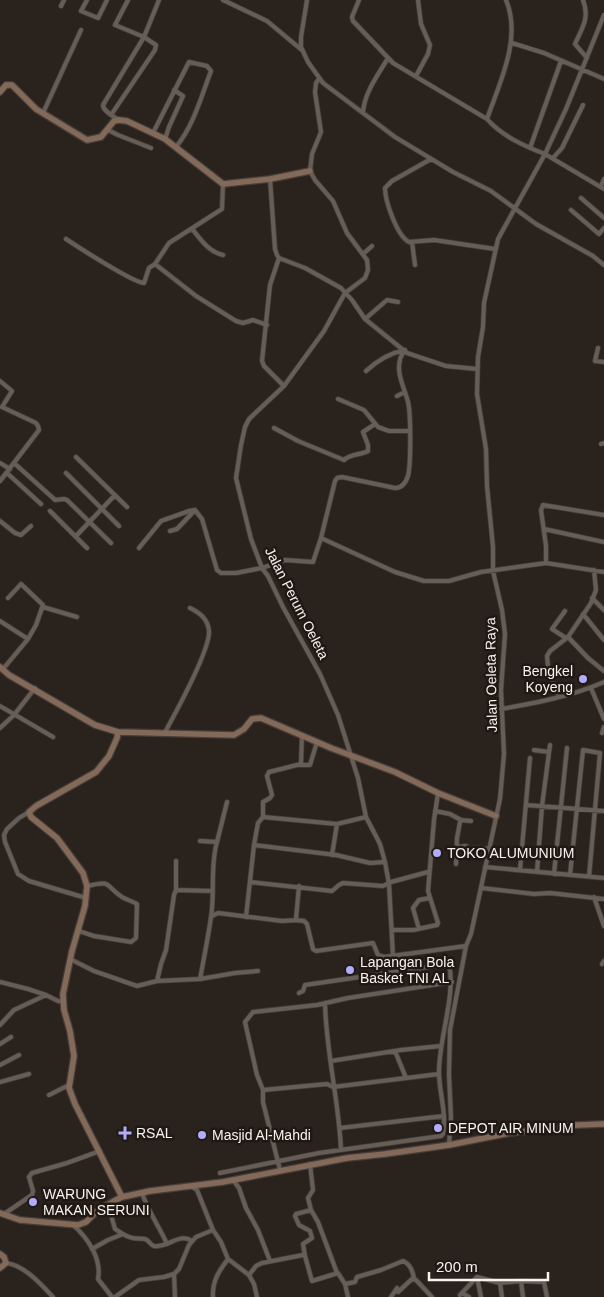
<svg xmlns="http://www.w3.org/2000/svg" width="604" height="1297" viewBox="0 0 604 1297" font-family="Helvetica,sans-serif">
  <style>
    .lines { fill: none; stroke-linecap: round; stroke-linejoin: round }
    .street-tunnel { stroke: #49413c; stroke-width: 4; stroke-dasharray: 4 2; stroke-linecap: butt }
    .street-casing { stroke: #463e3a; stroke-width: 5.5 }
    .secondary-casing { stroke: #463e3a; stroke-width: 8 }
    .street { stroke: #675d57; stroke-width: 4 }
    .secondary { stroke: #836957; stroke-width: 5.5 }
    .poi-dot { fill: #b0adfa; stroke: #201813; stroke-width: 2 }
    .labels { text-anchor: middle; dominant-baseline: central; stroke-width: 5; stroke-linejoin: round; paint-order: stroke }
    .street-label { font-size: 14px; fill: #f9f3ef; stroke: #201813 }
    .poi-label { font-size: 14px; fill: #f9f3ef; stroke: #201813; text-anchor: start }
  </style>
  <rect width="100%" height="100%" fill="#2a221d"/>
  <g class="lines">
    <path class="street-tunnel" d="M466 846 479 848"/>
    <defs>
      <path id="street" d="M87 0 81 11 98 18 107 0
        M128 0 115 25 144 37 159 0
        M223 0 267 21 303 51
        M307 0 301 37V47L308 62 323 83 395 137 453 172 491 191 536 224 593 256 604 265
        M359 0 352 17 353 21 393 63 487 119C502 136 524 146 545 154L498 239 484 303 483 327 478 357 477 394 486 449 487 486 493 547V571L502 610 505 634 501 690 504 754 500 799 471 934 466 946 450 1030 449 1075 451 1117 449 1145
        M583 0C590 18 582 28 575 44L587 58
        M61 6 64 0
        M604 15 566 109 545 154 604 189
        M512 43 544 53 604 79
        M416 76 428 54 430 45 421 24 418 0
        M319 79 316 83 315 92 321 132 312 154 310 171 315 180 333 201 347 233 367 260 368 270 365 278 345 293 324 331 284 386 249 419 245 427 241 445 236 478 251 539 262 568 268 576 283 607 320 674 338 715 358 778 366 817 380 844 385 862 389 884 393 956
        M43 113 81 30
        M363 113C364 93 378 75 388 58
        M111 115 155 50 156 45 144 37 103 105C103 111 113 116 119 120
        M487 119C500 82 522 38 506 0
        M108 130 118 135 151 148
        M153 133 189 62 207 66 211 71C201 97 194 125 176 147
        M165 139 169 127 183 96 174 90
        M530 148 561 61
        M553 158 562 148 583 105
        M431 159 392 181 385 188C385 201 397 236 409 242L434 240 495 249
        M270 179 275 249 277 255 279 258 305 268 341 288 352 300 365 319 407 353 446 366 477 369
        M601 186 604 179
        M581 198 604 218
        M571 210 599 234 604 228
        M193 230C201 240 209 252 223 255
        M66 239C78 247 134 283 144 283L149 268 155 264 169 243 222 209 223 184
        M412 242 415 265
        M363 254 372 246
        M279 258 270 285 262 361 264 366 284 386
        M155 264 196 296 236 321 243 323 253 320 267 325
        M365 319 387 300 398 302
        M598 348 595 361 604 362
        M366 371C378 360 389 353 405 350
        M0 381 12 391 2 407 36 423 38 426 39 430 0 481
        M397 396 405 392
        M338 399 364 410 378 427 389 431H410
        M274 428 298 441 344 460C350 454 361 455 368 451V445L363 432 375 424
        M601 444 604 443
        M76 457 127 507
        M0 463 10 469
        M14 463 53 498 55 500 64 499 67 500 111 543
        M7 473 41 504
        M66 473 119 526
        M195 510 202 519 217 570 221 573H236L262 568 285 560 313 562 321 538 335 481 337 478 342 477 395 488C403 488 406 482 408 476 411 464 411 414 408 402 405 389 396 374 400 360 400 357 403 353 405 350
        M50 511 87 548
        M0 521 15 533 21 535 31 526
        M544 529 604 542
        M76 536 115 495
        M321 538 395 572 424 581H449L481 572 546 563 604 572
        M139 548 161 521 189 511 195 510 177 529 170 531
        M546 563V546L541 510 543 505 604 515
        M8 598 21 584 43 605 36 625 28 639
        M592 598 604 610
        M43 607 77 617
        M565 611 552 629 566 638
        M583 614 604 640
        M0 621 28 639 3 669
        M568 637 588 658 604 671
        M591 688 604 719
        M559 696 549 675 547 656 550 651 568 637 591 603 596 590 594 570
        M0 706 53 737
        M501 709C536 703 572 696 604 682
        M0 728 14 715 35 688
        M602 733 604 727
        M164 734C175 714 210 650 209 631 208 619 200 613 190 608
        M534 750 549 752
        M300 765H310L317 742
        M526 805 604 811
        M435 811 450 814 461 820
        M29 812 19 818 7 829 4 835 5 842 18 874 29 881 86 898
        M263 817V802L270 798 272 795 267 776 269 772 301 764 302 735
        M200 841 217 842 227 802
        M254 845 258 823 263 817 337 824 366 817
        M457 847 466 846
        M479 848 489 849
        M332 855 337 824
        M456 864 457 838 460 822 461 820 471 821
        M485 867 604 878
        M520 870 530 758
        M537 872 542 806 550 745
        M554 874 567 748
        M570 875 583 750 600 753 589 877
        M250 882 332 891 339 885 343 883 383 886 391 882 428 872
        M481 888 534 894 550 893 604 899
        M176 890V861
        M594 897 604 926
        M212 916 218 913 282 921C290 921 297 919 304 921L307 924 313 949 316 951 373 943 378 955 384 957 466 946
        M246 917 254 845 336 855 370 863 385 862
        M296 919 299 886
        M419 929 413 908 419 900 430 898
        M392 930H413L437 925 438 923 428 891 434 820 438 793
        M79 931 94 936 131 942 136 938 137 904C132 901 127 900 122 897 104 885 113 880 87 886
        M70 959 94 971 137 986 157 981 200 979 235 973 258 971
        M602 964 604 961
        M200 979C204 958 208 938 211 917 215 893 210 865 217 842
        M157 981 161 964 166 950 174 895 176 890 212 891
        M0 982 28 989 46 995
        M325 1003C326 1052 339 1101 341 1150
        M0 1025 14 1010 46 995 58 1001 64 1002
        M0 1044 11 1037
        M395 1051 406 1078
        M331 1061 401 1050 441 1046
        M0 1065 19 1055
        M0 1082 29 1074
        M263 1090 327 1084 333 1087 439 1074
        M49 1095 69 1085
        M340 1128 444 1116
        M280 1170 263 1102V1090L257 1075 245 1022 253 1012 317 1005 348 998 452 982
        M220 1173 319 1153 441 1136 443 1134C447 1113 439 1093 439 1072 439 1038 456 995 449 964L305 985 303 991 299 993
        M233 1180 239 1188 246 1208 258 1230 270 1261
        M191 1186 197 1190 213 1230
        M142 1193C148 1211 159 1226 167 1244
        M104 1207 111 1215 115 1229C120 1232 126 1237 133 1238 136 1239 141 1238 145 1239 149 1240 150 1245 154 1246 169 1248 179 1232 192 1241
        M311 1210 318 1222 337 1273
        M4 1214 32 1195 33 1191 29 1177 32 1173 67 1163 100 1151
        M73 1225C88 1238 102 1259 98 1279L112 1297
        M92 1249 108 1240 123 1234
        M305 1256 303 1244 312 1238 310 1231 299 1225 295 1216 296 1214 311 1210 308 1198 313 1190 310 1164
        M6 1263C24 1265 41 1284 53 1297
        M174 1274 175 1297
        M249 1275 256 1266 262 1263 303 1255 305 1256 312 1281 338 1273 345 1284 348 1297
        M477 1277 481 1297
        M345 1284 355 1282 357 1277 381 1270 403 1261C410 1264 413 1271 414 1279
        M462 1293 469 1297
        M460 1295 477 1277 500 1283
        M115 1297 139 1280 164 1277 174 1274 179 1269 189 1245 196 1237 213 1230 221 1242 228 1259 249 1275 254 1284 257 1297
        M213 1297C212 1281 219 1271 228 1259
        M391 1297 397 1288 398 1292 412 1279 416 1280 432 1297
        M502 1297 500 1283 521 1281
        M523 1297 521 1281 544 1282 547 1297"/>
      <path id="secondary" d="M0 92 6 85H12L36 109 87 140 101 137 114 121 119 120 127 121 165 139 223 184 270 179 310 171
        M0 667 9 675 95 725 118 732 234 735 244 729 252 719 261 718 331 748 395 772 438 793 496 816
        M118 732 117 738 109 756 96 772 36 806 29 812 31 817 57 838 83 873 87 886 85 906 72 951 63 994 64 1010 70 1031 74 1056 69 1088 75 1104 122 1197
        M0 1213 20 1220 78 1225 86 1222 97 1211 114 1201 122 1197 150 1191 223 1182 347 1158 385 1154 449 1145 510 1133 577 1125 604 1124
        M0 1254 4 1257 6 1263 0 1268"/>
    </defs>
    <use href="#street" class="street-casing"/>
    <use href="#secondary" class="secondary-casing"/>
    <use href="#street" class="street"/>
    <use href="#secondary" class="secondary"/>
  </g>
  <g class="poi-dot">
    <circle cx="583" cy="679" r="5"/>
    <circle cx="437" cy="853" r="5"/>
    <circle cx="350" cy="970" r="5"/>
    <circle cx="438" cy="1128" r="5"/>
    <path d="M122.5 1125.5h5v5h5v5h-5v5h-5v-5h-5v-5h5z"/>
    <circle cx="202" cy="1135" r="5"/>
    <circle cx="33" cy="1202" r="5"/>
  </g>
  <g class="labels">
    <g class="street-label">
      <text transform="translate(297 603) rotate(63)">Jalan Perum Oeleta</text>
      <text transform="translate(491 675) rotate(-91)">Jalan Oeleta Raya</text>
    </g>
    <g class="poi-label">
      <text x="573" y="671" text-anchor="end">Bengkel<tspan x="573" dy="16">Koyeng</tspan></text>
      <text x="447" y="853">TOKO ALUMUNIUM</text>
      <text x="360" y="962">Lapangan Bola<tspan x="360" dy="16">Basket TNI AL</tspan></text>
      <text x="448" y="1128">DEPOT AIR MINUM</text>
      <text x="136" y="1133">RSAL</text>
      <text x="212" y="1135">Masjid Al-Mahdi</text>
      <text x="43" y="1194">WARUNG<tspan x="43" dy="16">MAKAN SERUNI</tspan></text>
    </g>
  </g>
  <path d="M429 1272v8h119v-8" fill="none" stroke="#f9f3ef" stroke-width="2.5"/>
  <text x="436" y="1272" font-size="15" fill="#f9f3ef" stroke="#201813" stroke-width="4" paint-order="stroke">200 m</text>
</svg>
